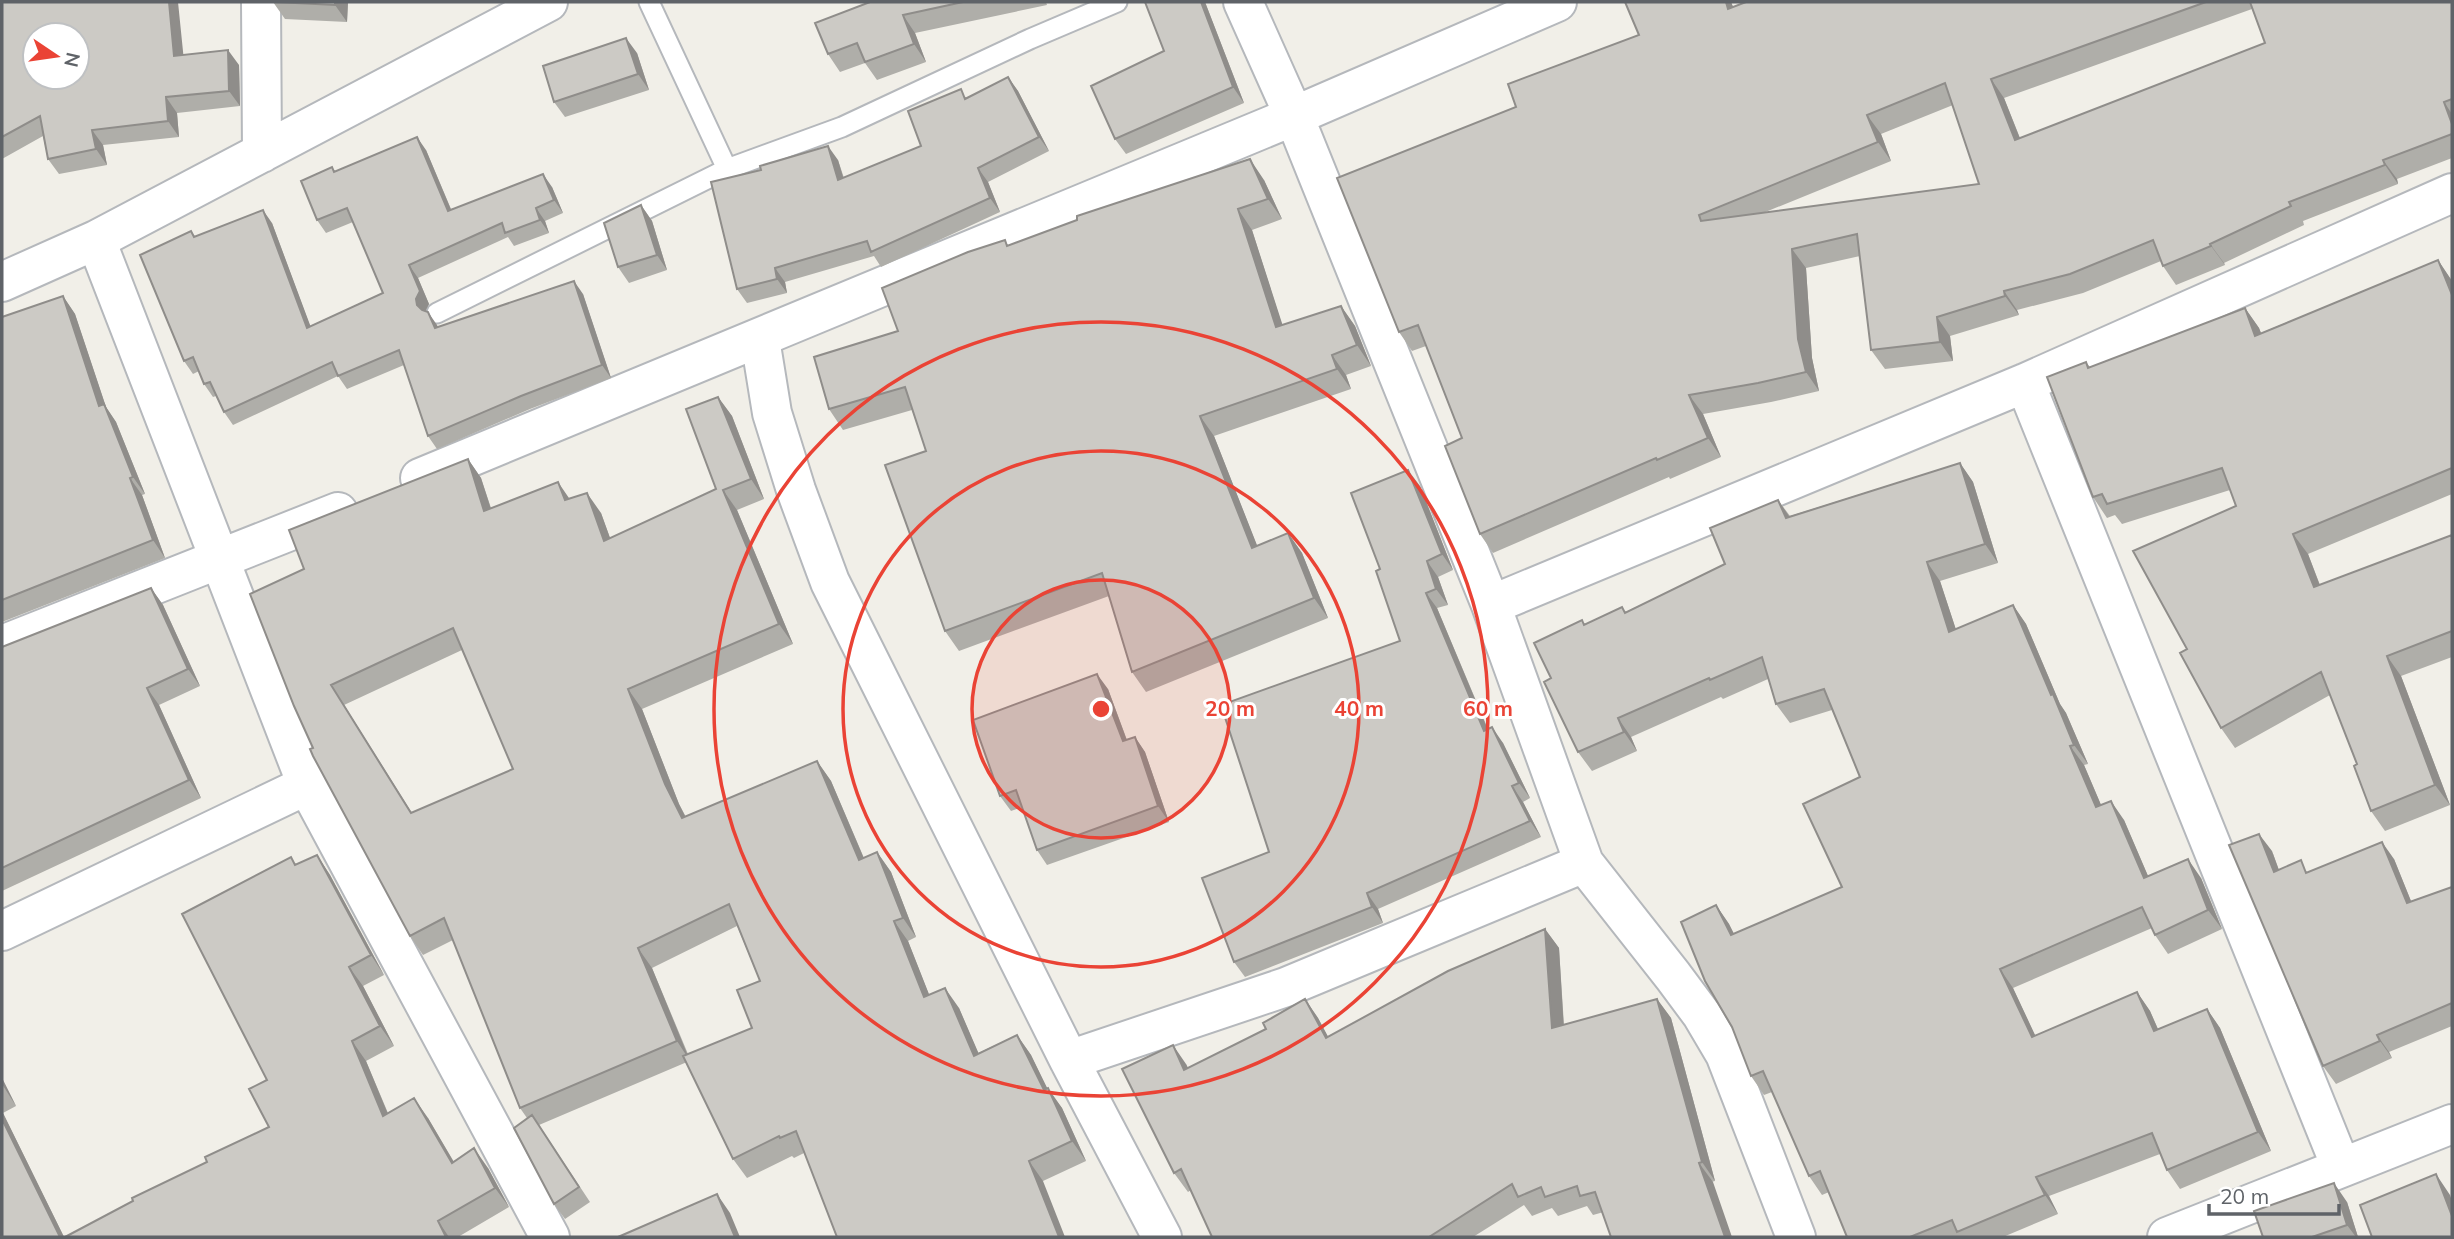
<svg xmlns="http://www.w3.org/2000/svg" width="2454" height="1239" viewBox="0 0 2454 1239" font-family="Mulish,sans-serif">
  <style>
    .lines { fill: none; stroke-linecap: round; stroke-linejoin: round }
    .service-casing { stroke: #b5b8bc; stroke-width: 23 }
    .minor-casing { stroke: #b5b8bc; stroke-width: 42 }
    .service { stroke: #fff; stroke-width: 19 }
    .minor { stroke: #fff; stroke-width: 38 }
    .wall { fill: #afaea9; fill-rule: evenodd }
    .shaded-wall { fill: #8f8d8a }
    .building { fill: #cccac5; stroke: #8f8d8a; stroke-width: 2; fill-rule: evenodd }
    .ring { fill: none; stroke: #ea4335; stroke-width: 3.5 }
    .centre { fill: #ea4335; stroke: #fff; stroke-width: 3.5 }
    .ring-label { font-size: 21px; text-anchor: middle; font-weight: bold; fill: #ea4335; stroke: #fff; stroke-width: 6; stroke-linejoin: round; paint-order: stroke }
  </style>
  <rect width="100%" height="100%" fill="#f1efe8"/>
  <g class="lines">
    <defs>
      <path id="service" d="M649 2 727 169
        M437 313 727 169 842 127 1030 39 1117 2"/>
      <path id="minor" d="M261 2 262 153
        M1243 2 1294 116 1491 605 1584 863 1673 976 1702 1015 1725 1054 1796 1237
        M96 240 307 785 550 1237
        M2 282 96 240 548 2
        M760 339 772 413 796 490 830 582 1069 1060 1162 1237
        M2025 383 2341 1167
        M420 478 1294 116 1557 2
        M1491 605 2025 383 2452 193
        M2 645 338 512
        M2 931 307 785
        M1069 1060 1286 987 1584 863
        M2167 1237 2452 1124"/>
    </defs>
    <use href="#service" class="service-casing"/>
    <use href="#minor" class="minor-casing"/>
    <use href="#service" class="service"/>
    <use href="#minor" class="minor"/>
  </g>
  <path class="wall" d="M2 2 184 55 239 65 240 106 177 113 179 137 103 145 107 165 59 174 48 159 43 136 2 159Z
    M273 2H348L347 22 285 19Z
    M870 2H1046L1047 5 915 33 926 62 877 80 865 63 840 72 828 54Z
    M1205 2 1244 103 1126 154 1115 139 1164 51Z
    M1625 2H1731L1733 7 1746 2H2452V158L2397 179 2398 184 2303 221 2304 225 2224 263 2225 265 2176 285 2163 266 2161 261 2083 293 2017 310 2019 315 1950 336 1953 361 1885 369 1871 350 1860 256 1806 268 1812 358 1819 391 1771 402 1703 414 1721 457 1670 479 1669 477 1493 553 1480 534 1462 438 1426 346 1412 351 1399 332 1516 107 1639 35ZM2252 9 2265 43 2020 138 2004 98ZM1953 105 1979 184 1763 213 1891 161 1881 134Z
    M637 53 649 90 565 117 554 102Z
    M1008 77 1018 91 1049 151 988 182 1000 212 881 267 874 256 785 282 787 293 747 303 737 289 761 170 838 160 844 178 921 146 967 98Z
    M426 150 451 209 552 187 563 213 545 221 549 233 514 246 508 237 418 278 429 304 425 311 438 327 583 294 611 378 530 409 437 449 428 436 404 365 347 389 338 376 233 425 224 412 216 396 213 397 204 384 199 371 193 374 184 361 191 231 195 237 272 223 310 326 383 293 353 222 326 233 317 220 332 167 335 171Z
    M1264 180 1282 219 1252 230 1282 325 1341 306 1355 326 1371 366 1346 375 1351 389 1214 436 1257 546 1288 533 1302 553 1328 618 1146 692 1132 672 1109 596 959 651 945 631 926 451 912 410 843 430 829 409 898 331 1009 246Z
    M641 205 652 221 667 270 629 283 618 267Z
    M2438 260 2452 281V494L2308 554 2320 585 2452 535V657L2401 676 2450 805 2385 831 2371 811 2357 764 2330 695 2235 748 2221 728 2187 649 2236 506 2230 490 2122 524 2115 515 2107 518 2093 497 2086 362 2090 367 2245 308 2259 328 2261 333Z
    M63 296 75 314 106 407 116 422 145 494 142 495 165 558 2 622V317Z
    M718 397 732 416 764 499 737 510 793 644 642 709 679 804 686 817 817 761 831 781 864 858 877 852 891 872 916 937 908 941 929 995 959 1008 978 1053 1017 1035 1031 1055 1047 1089 1062 1108 1086 1161 1043 1181 804 1153 794 1158 792 1156 747 1178 733 1159 687 1062 539 1125 590 1202 565 1219 554 1204 527 1118 520 1108 453 940 423 955 410 936 313 748 304 569 468 459 481 478 491 508 570 499 601 513 610 538 716 489ZM462 650 513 769 412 813 344 705ZM737 926 760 981 752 1028 688 1054 652 968Z
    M1960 463 1973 482 1998 563 1940 581 1956 630 2013 605 2026 624 2060 704 2066 713 2088 764 2084 765 2101 805 2124 820 2148 876 2201 878 2222 929 2168 954 2155 935 2152 928 2013 988 2035 1036 2137 992 2150 1011 2158 1029 2207 1009 2220 1028 2271 1151 2180 1189 2167 1170 2160 1154 2049 1196 2058 1214 2003 1237H1847L1829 1192 1822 1195 1809 1176 1772 1092 1764 1095 1751 1076 1716 905 1729 924 1734 934 1842 887 1860 777 1832 710 1790 723 1776 704 1768 679 1723 699 1721 697 1631 737 1637 751 1592 771 1578 752 1551 678 1585 624 1626 612 1725 564 1778 500 1790 516Z
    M1420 486 1453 570 1438 577 1448 605 1437 608 1488 729 1503 743 1530 798 1523 802 1541 837 1378 909 1383 923 1245 977 1234 962 1269 852 1400 641 1380 569Z
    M151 588 163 605 200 686 159 705 201 798 2 891V647Z
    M1108 689 1127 740 1135 737 1145 752 1169 822 1047 865 1037 850 1022 807 1011 811 1000 796Z
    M2272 851 2279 870 2309 872 2394 859 2411 901 2452 887V1026L2389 1052 2392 1058 2336 1084 2323 1066Z
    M317 855 330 875 384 975 363 986 394 1046 366 1061 388 1113 428 1118 454 1162 488 1168 509 1207 458 1237H65L207 1162 269 1127 267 1080 296 865Z
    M1545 929 1559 948 1564 1025 1657 999 1671 1018 1715 1181 1593 1215 1587 1206 1558 1216 1552 1208 1532 1216 1524 1205 1473 1237H1212L1191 1190 1188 1192 1174 1173 1186 1064 1188 1068 1266 1029 1305 999 1318 1018 1328 1037Z
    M2 1078 16 1106 3 1113 64 1237H2Z
    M2347 1202 2358 1237H2263Z"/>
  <path class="shaded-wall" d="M169 2H178L185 71 174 56Z
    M335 2H348L347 22 335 5Z
    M1201 2H1205L1244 103 1233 87Z
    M1726 2H1731L1742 28 1728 9Z
    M903 15 915 33 926 62 914 44Z
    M626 38 637 53 649 90 638 74Z
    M228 50 239 65 240 106 229 91Z
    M1008 77 1018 91 1049 151 1039 137Z
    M1991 79 2004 98 2028 159 2015 140Z
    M166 97 177 113 179 137 168 121Z
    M2444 102 2452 114V124Z
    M1867 115 1881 134 1891 161 1878 142Z
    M92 130 103 145 107 165 96 149Z
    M417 137 426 150 457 224 448 211Z
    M828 146 838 160 848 194 838 180Z
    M1250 159 1264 180 1282 219 1268 199Z
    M2383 160 2397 179 2398 184 2385 165Z
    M978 168 988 182 1000 212 990 198Z
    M543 174 552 187 563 213 554 200Z
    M641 205 652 221 667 270 657 255Z
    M536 208 545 221 549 233 540 220Z
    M1238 209 1252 230 1290 348 1276 327Z
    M263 210 272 223 316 341 307 328Z
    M2210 244 2224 263 2225 265 2211 246Z
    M1792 249 1806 268 1812 358 1819 391 1806 372 1798 339Z
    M2438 260 2452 281V295Z
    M409 265 418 278 429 304 425 312 426 318 417 305Z
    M775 268 785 282 787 293 777 279Z
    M574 281 583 294 611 378 602 365Z
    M2004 291 2017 310 2019 315 2005 296Z
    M63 296 75 314 106 407 116 422 145 494 133 477 99 406Z
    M1341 306 1355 326 1371 366 1357 345Z
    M2245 308 2259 328 2270 356 2255 336Z
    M428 312 437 325 444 341 435 328Z
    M1937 317 1950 336 1953 361 1940 342Z
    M1332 355 1346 375 1351 389 1337 369Z
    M1689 395 1703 414 1721 457 1708 438Z
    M718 397 732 416 764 499 751 479Z
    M1200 416 1214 436 1266 568 1252 548Z
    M468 459 481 478 498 531 484 511Z
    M1960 463 1973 482 1998 563 1985 544Z
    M1408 470 1420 486 1453 570 1442 554Z
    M130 478 142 495 165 558 153 540Z
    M558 482 571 501 565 500Z
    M723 490 737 510 793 644 779 624Z
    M587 493 601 513 618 560 604 541Z
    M1778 500 1791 519 1786 518Z
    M1288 533 1302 553 1328 618 1314 598Z
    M2293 534 2308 554 2328 607 2314 587Z
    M1427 561 1438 577 1448 605 1436 589Z
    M1927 562 1940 581 1963 651 1949 632Z
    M151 588 163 605 200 686 188 669Z
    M1426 593 1437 608 1495 747 1484 731Z
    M2013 605 2026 624 2060 704 2066 713 2088 764 2074 745 2051 695Z
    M2387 656 2401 676 2450 805 2435 785Z
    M1097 674 1108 689 1133 757 1123 741Z
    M331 685 344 705 424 833 411 813Z
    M147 688 159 705 201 798 189 780Z
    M628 689 642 709 679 804 696 838 682 818 665 784Z
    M1618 718 1631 737 1637 751 1624 732Z
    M1492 727 1503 743 1530 798 1519 783Z
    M1135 737 1145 752 1169 822 1158 806Z
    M2070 746 2084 765 2110 826 2096 807Z
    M817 761 831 781 873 880 859 860Z
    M1512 786 1523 802 1541 837 1530 821Z
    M2111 801 2124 820 2157 897 2144 878Z
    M2259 834 2272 851 2286 890 2274 872Z
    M2382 842 2394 859 2419 921 2407 903Z
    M877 852 891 872 916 937 903 918Z
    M317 855 330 875 384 975 371 955Z
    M2188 859 2201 878 2222 929 2208 910Z
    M1367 893 1378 909 1383 923 1372 907Z
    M1716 905 1729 924 1744 954 1731 935Z
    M894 921 908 941 938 1017 924 997Z
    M1545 929 1559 948 1565 1048 1552 1028Z
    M638 948 652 968 690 1061 677 1041Z
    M349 967 363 986 394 1046 380 1026Z
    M2000 969 2013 988 2045 1056 2032 1037Z
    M945 988 959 1008 988 1075 974 1056Z
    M2137 992 2150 1011 2167 1050 2154 1031Z
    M1305 999 1318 1018 1339 1057 1326 1038Z
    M1657 999 1671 1018 1715 1181 1702 1162Z
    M2207 1009 2220 1028 2271 1151 2258 1132Z
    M1017 1035 1031 1055 1058 1110 1044 1090Z
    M2377 1035 2389 1052 2392 1058 2380 1041Z
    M352 1041 366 1061 397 1136 383 1116Z
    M1173 1045 1186 1064 1198 1089 1184 1070Z
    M2 1078 16 1106 2 1084Z
    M1048 1088 1062 1108 1086 1161 1072 1141Z
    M414 1098 428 1118 466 1183 452 1163Z
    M2 1111 64 1237H60L2 1119Z
    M474 1148 488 1168 509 1207 495 1188Z
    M1029 1161 1043 1181 1065 1237H1059Z
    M1699 1163 1713 1182 1732 1237H1725Z
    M2436 1174 2450 1195 2452 1201V1216Z
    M2036 1177 2049 1196 2058 1214 2045 1195Z
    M2334 1183 2347 1202 2358 1237H2356L2347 1225Z
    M717 1194 730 1213 740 1237H735Z
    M438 1221 449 1237H446Z"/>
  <path class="building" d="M2 2H169L174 56 228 50 229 91 166 97 168 121 92 130 96 149 48 159 40 116 2 137ZM35 35H77V77H35Z
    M275 2H335V5Z
    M870 2H963L903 15 914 44 865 62 857 43 828 54 815 23Z
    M1145 2H1201L1233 87 1115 139 1091 86 1164 51Z
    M1625 2H1726L1728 9 1746 2H2206L1991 79 2015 140 2265 43 2250 2H2452V99L2444 102 2452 124V134L2383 160 2385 165 2289 202 2291 206 2210 244 2211 246 2163 266 2153 240 2070 274 2004 291 2005 296 1937 317 1940 342 1871 350 1857 234 1792 249 1798 339 1806 372 1758 383 1689 395 1708 438 1657 460 1656 458 1480 534 1445 446 1462 438 1418 325 1399 332 1337 178 1516 107 1508 84 1639 35ZM1945 83 1979 184 1701 221 1699 215 1878 142 1867 115Z
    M626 38 638 74 554 102 543 66Z
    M1008 77 1039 137 978 168 990 198 871 252 867 241 775 268 777 279 737 289 711 182 761 170 760 166 828 146 838 180 921 146 908 111 961 89 965 99Z
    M417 137 448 211 543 174 554 200 536 208 540 220 505 233 502 223 409 265 420 291 416 299 417 305 422 310 428 312 435 328 574 281 602 365 521 396 428 436 399 350 338 376 332 362 224 412 210 382 204 384 193 357 184 361 140 255 191 231 194 237 263 210 307 328 383 293 347 208 317 220 301 181 332 167 334 172Z
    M1250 159 1268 199 1238 209 1276 327 1341 306 1357 345 1332 355 1337 369 1200 416 1252 548 1288 533 1314 598 1132 672 1102 573 945 631 885 465 926 451 905 387 829 409 814 357 898 331 882 288 968 252 1005 240 1007 246 1077 220V216Z
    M641 205 657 255 618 267 604 223Z
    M2438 260 2452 295V468L2293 534 2314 587 2452 535V631L2387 656 2435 785 2371 811 2354 766 2357 764 2321 672 2221 728 2180 653 2187 649 2133 551 2236 506 2222 468 2107 504 2102 494 2093 497 2047 377 2086 362 2088 368 2245 308 2255 336Z
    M63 296 99 406 104 404 133 477 130 478 153 540 2 600V317Z
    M718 397 751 479 723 490 779 624 628 689 665 784 682 818 817 761 859 860 877 852 903 918 894 921 924 997 945 988 974 1056 1017 1035 1044 1090 1048 1088 1072 1141 1029 1161 1059 1237H837L796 1131 780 1138 779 1136 733 1159 683 1056 752 1028 737 990 760 981 729 904 638 948 677 1041 520 1108 444 918 410 936 313 756 310 749 313 748 294 706 250 594 304 569 289 530 468 459 484 511 558 482 565 500 587 493 604 541 716 489 686 409ZM453 628 513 769 411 813 331 685Z
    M1960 463 1985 544 1927 562 1949 632 2013 605 2051 695 2053 694 2074 745 2070 746 2096 807 2111 801 2144 878 2188 859 2208 910 2155 935 2142 907 2000 969 2032 1037 2137 992 2154 1031 2207 1009 2258 1132 2167 1170 2152 1133 2036 1177 2045 1195 1957 1232 1952 1220 1910 1237H1847L1820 1171 1809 1176 1763 1071 1751 1076 1732 1027 1705 981 1681 922 1716 905 1731 935 1842 887 1803 804 1860 777 1824 689 1776 704 1762 657 1710 680 1709 678 1618 718 1624 732 1578 752 1544 682 1551 678 1534 643 1582 620 1584 625 1622 607 1625 613 1725 564 1710 528 1778 500 1786 518Z
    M1408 470 1442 554 1427 561 1436 589 1426 593 1484 731 1492 727 1519 783 1512 786 1530 821 1367 893 1372 907 1234 962 1202 878 1269 852 1221 705 1400 641 1376 571 1380 569 1351 493Z
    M151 588 188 669 147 688 189 780 2 868V647Z
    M1097 674 1123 741 1135 737 1158 806 1037 850 1016 790 1000 796 973 720Z
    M2259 834 2274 872 2301 860 2306 873 2382 842 2407 903 2452 887V1003L2377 1035 2380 1041 2323 1066 2229 845Z
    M317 855 371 955 349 967 380 1026 352 1041 383 1116 414 1098 452 1163 474 1148 495 1188 438 1221 446 1237H65L133 1201 132 1198 207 1162 205 1157 269 1127 249 1089 267 1080 182 914 291 857 295 865Z
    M1545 929 1552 1028 1657 999 1702 1162 1699 1163 1725 1237H1611L1595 1192 1580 1196 1577 1186 1545 1197 1541 1187 1518 1197 1512 1184 1429 1237H1212L1181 1169 1174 1173 1122 1069 1173 1045 1184 1070 1266 1029 1263 1023 1305 999 1326 1038 1448 971Z
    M532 1115 579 1187 554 1204 514 1128Z
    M2 1119 60 1237H2Z
    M2436 1174 2452 1216V1237H2372L2360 1205Z
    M2334 1183 2347 1225 2312 1237H2263L2254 1211Z
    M717 1194 735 1237H618Z"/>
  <circle cx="1101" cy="709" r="129" fill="#ea4335" fill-opacity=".12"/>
  <g class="ring">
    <circle cx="1101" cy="709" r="129"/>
    <circle cx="1101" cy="709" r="258"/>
    <circle cx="1101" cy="709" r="387"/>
  </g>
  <circle cx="1101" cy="709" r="10" class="centre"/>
  <g class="ring-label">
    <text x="1230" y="716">20 m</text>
    <text x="1359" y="716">40 m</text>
    <text x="1488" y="716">60 m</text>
  </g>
  <rect width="2454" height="1239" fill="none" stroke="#5f6368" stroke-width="7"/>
  <g transform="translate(56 56) rotate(103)"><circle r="33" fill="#ffffff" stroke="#bfc1c3" stroke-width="2"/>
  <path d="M0-5L12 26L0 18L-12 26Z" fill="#ea4335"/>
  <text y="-10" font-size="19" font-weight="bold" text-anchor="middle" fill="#5f6368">N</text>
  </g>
  <path d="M2209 1204v10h130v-10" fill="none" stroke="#5f6368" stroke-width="3.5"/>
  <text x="2220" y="1204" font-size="21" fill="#5f6368" stroke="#ffffff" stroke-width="5" paint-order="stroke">20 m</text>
</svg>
